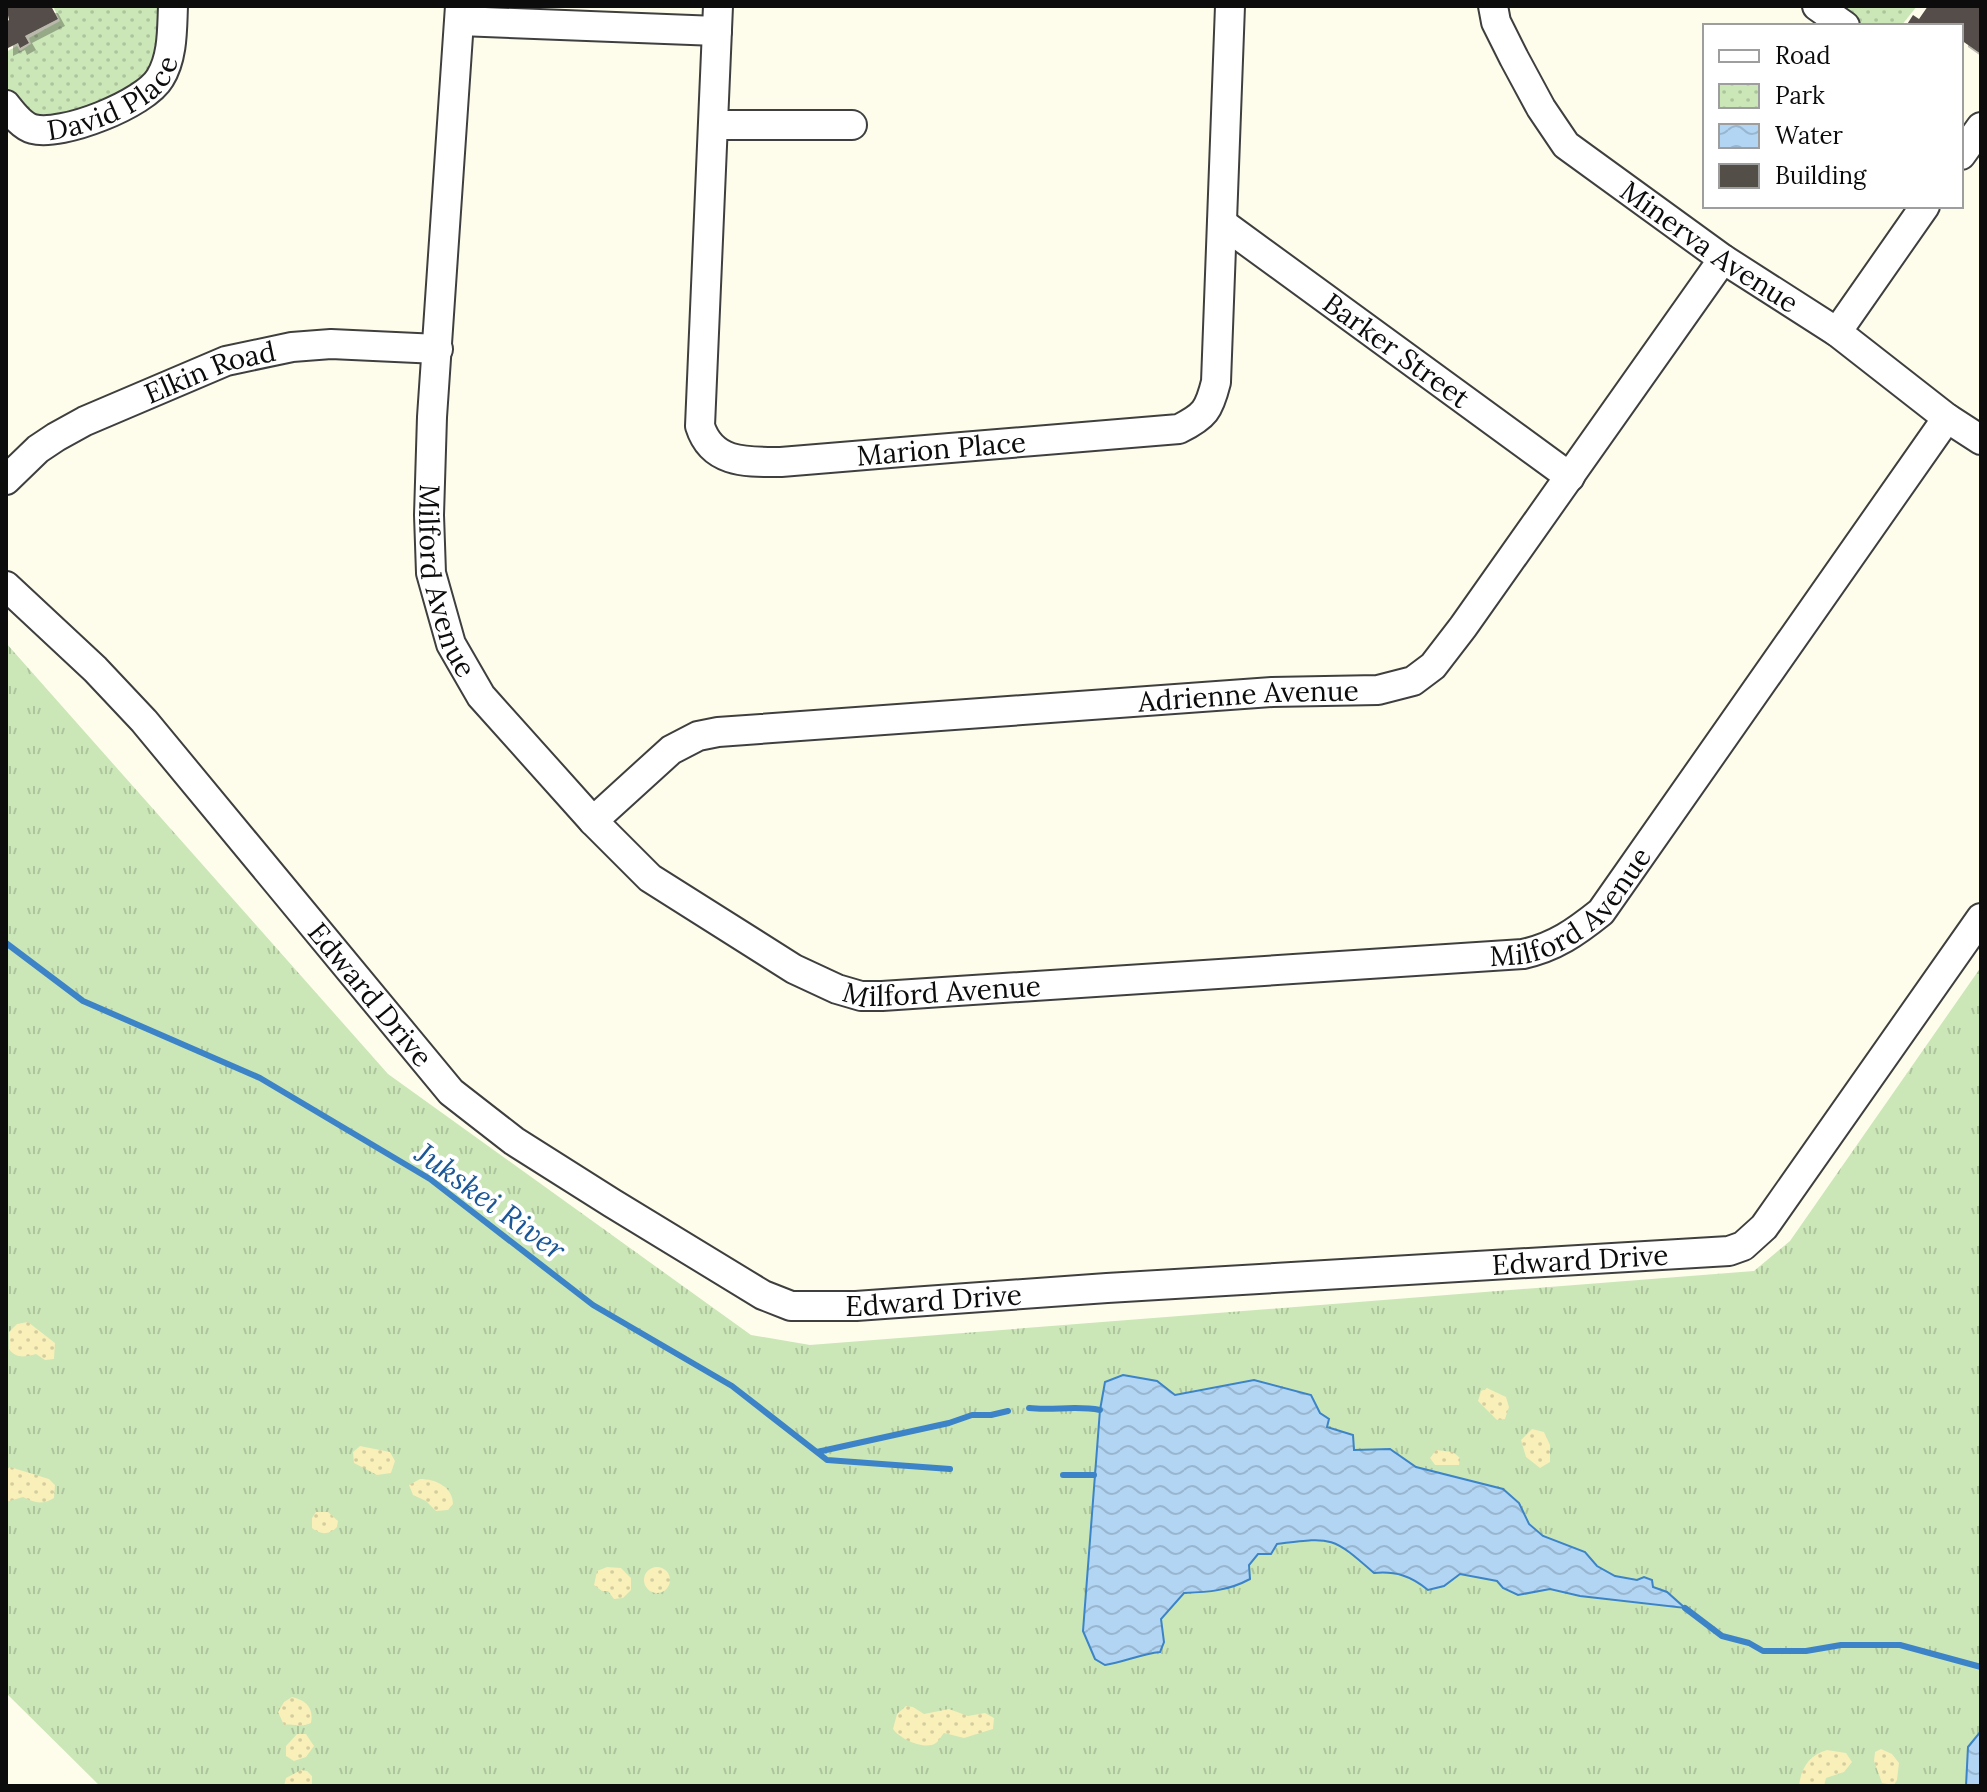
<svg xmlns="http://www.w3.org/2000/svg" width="1987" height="1792" viewBox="0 0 1987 1792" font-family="Lora,serif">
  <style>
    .grass { fill: url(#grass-tufts) }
    .sand { fill: url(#sand-dots) }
    .park { fill: url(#park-dots) }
    .water { fill: url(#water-waves); stroke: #3c84c7; stroke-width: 2 }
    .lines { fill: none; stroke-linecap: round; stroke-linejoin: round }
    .stream { stroke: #3c84c7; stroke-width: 6 }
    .building { fill: #544e48; filter: url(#shadow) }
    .minor-casing { stroke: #3f3f3f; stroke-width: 32 }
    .minor { stroke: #fff; stroke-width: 28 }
    .labels { text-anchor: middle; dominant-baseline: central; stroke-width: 8; stroke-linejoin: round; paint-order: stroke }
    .street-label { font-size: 28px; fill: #0c0c0c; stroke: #fff }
    .water-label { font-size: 30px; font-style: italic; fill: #1b5697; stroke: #fff }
  </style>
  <defs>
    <pattern id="grass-tufts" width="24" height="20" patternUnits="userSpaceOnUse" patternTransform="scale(2)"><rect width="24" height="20" fill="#cbe6b7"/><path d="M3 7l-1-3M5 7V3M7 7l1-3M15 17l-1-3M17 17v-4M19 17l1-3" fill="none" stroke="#adc49c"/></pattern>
    <pattern id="sand-dots" width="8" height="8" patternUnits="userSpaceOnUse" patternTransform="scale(2)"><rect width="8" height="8" fill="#f8efb9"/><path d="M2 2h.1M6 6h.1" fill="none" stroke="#d3cc9e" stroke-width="1.8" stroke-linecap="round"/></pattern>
    <pattern id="park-dots" width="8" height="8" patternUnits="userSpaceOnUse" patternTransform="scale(2)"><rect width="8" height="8" fill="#cbe6b7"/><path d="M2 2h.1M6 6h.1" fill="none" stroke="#adc49c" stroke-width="1.8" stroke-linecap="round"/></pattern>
    <pattern id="water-waves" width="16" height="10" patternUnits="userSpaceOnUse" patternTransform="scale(2)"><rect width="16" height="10" fill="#b2d5f3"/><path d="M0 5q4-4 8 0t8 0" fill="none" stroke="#98b6cf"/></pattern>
    <filter id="shadow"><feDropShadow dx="7" dy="7" stdDeviation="0" flood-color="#0004"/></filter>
  </defs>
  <rect width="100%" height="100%" fill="#fefceb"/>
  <path class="grass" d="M6 643 388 1074 751 1335 810 1345 1754 1271 1790 1241 1981 967V1786H100L6 1693Z"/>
  <path class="sand" d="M28 1322 55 1343 54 1359 45 1360 36 1354C25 1357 16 1359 9 1349V1332L17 1324Z
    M1487 1388 1506 1397 1509 1407 1505 1419 1497 1420 1478 1401 1481 1391Z
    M1532 1429 1544 1432 1550 1445V1462L1540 1468 1526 1457 1521 1440Z
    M360 1446 390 1452 395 1461 391 1473 377 1475 354 1463 353 1452Z
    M1436 1450 1453 1452 1460 1458 1459 1465H1435L1430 1458Z
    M10 1467 49 1479 55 1485 54 1498C42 1505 35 1503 23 1497L6 1502V1470Z
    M420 1479C436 1479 453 1487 453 1504L448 1510 436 1511 426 1501 413 1495 409 1485Z
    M316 1512H328L338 1521 337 1527C330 1535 320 1535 312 1528V1518Z
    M644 1580a13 13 0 1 1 26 0a13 13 0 1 1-26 0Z
    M607 1567 621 1568 631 1578V1590L623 1598 614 1599 608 1591H602L594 1585 597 1571Z
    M292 1697C306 1700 314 1708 311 1723 301 1728 294 1723 284 1725L278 1712 284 1702Z
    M906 1706 913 1707 924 1714 949 1709 968 1716 985 1713 994 1718 993 1729 964 1738 944 1733C941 1736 940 1740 936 1743 924 1751 899 1738 893 1729L897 1714Z
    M297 1734H306L314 1746 306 1757 294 1761 286 1756V1746Z
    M1881 1749 1892 1754 1899 1763 1897 1780 1894 1785 1882 1783 1874 1761 1875 1752Z
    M1827 1750 1846 1753 1852 1762 1844 1772 1826 1778 1824 1786H1799C1801 1768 1809 1755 1827 1750Z
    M301 1770 307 1771 312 1776V1786H284L286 1778Z"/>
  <path class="park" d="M53 6H163L162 38 146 79C109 96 25 151 6 83 4 74 6 61 6 52L17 46 20 51 31 44 29 38 60 21Z
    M1834 6H1917L1901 26H1862Z"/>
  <path class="water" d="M1123 1375 1157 1381 1175 1395 1254 1380 1311 1395 1320 1413 1329 1419 1327 1427 1353 1435 1354 1450 1390 1449 1416 1467 1503 1489 1519 1503 1529 1524 1543 1536 1585 1552 1597 1566 1615 1576 1637 1580 1644 1577 1652 1580 1653 1587 1667 1592 1685 1608 1580 1596 1550 1589 1518 1595 1503 1588 1497 1581 1460 1574 1444 1586 1428 1590C1411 1576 1396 1571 1374 1573 1332 1536 1332 1537 1277 1544L1271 1554H1258L1249 1565 1250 1579C1228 1591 1208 1592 1184 1593L1161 1619 1164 1642 1160 1652C1141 1654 1124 1662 1105 1665L1095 1659 1083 1631 1100 1410 1105 1382Z
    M1981 1731V1786H1966L1968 1747Z"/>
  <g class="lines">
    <path class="stream" d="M6 943 83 1001 260 1078 430 1179 593 1305 732 1386 827 1460 950 1469
      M1029 1408C1053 1411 1075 1405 1100 1410
      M817 1452 949 1423 972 1415H991L1008 1411
      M1063 1475H1094
      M1685 1608 1722 1636 1749 1643 1763 1651H1806L1841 1645H1900L1981 1667"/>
  </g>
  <path class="building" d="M6 6H51L58 19 25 36 29 43 20 48 18 43 6 49V22L9 20Z
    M1928 6 1981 8V54L1961 40V26H1906L1913 15 1919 19Z"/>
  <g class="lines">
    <defs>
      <g id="minor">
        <path id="s1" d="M460 6 432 417 429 515 431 573 451 644 481 696 593 821 650 878 794 969 837 989 861 996H882L1523 954C1555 947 1576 932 1601 912L1947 418"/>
        <path id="s2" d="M718 6 700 426C712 464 747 462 781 462L1179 429C1205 416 1209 410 1216 382L1230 6"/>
        <path id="s3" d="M1493 6 1496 22 1514 58 1541 108 1566 145 1723 259 1837 332 1947 418 1981 440"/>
        <path d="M1817 6 1845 26"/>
        <path d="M460 21 717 31"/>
        <path id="s4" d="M6 105C13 114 22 126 33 129 61 137 145 104 160 78 173 57 172 29 173 6"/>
        <path d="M714 125H852"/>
        <path d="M1961 155 1981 127"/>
        <path id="s5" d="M1222 223 1570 477"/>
        <path d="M1837 332 1925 206"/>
        <path id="s6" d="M6 480 38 449 56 437 85 421 226 361 292 347 331 344 438 349"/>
        <path id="s7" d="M6 586 95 669 144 721 451 1092 514 1141 612 1203 763 1295 791 1306H856L1107 1288 1729 1251 1743 1246 1764 1227 1981 918"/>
        <path id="s8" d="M593 821 671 750 698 736 718 732 1272 692 1378 690 1413 681 1433 666 1463 627 1723 259"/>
      </g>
    </defs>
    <use href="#minor" class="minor-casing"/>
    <use href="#minor" class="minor"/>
  </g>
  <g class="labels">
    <g class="street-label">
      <text stroke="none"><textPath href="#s4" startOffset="126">David Place</textPath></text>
      <text stroke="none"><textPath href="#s3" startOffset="334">Minerva Avenue</textPath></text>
      <text stroke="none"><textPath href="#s5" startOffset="216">Barker Street</textPath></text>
      <text stroke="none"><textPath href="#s6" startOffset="234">Elkin Road</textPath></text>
      <text stroke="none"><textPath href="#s2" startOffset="678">Marion Place</textPath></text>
      <text stroke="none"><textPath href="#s1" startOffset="578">Milford Avenue</textPath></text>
      <text stroke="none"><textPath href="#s8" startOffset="688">Adrienne Avenue</textPath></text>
      <text stroke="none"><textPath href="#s1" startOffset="1922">Milford Avenue</textPath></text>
      <text stroke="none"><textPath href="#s1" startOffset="1274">Milford Avenue</textPath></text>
      <text stroke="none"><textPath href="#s7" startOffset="548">Edward Drive</textPath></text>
      <text stroke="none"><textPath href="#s7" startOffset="1868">Edward Drive</textPath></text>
      <text stroke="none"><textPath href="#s7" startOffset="1220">Edward Drive</textPath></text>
    </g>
    <g class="water-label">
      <text transform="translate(491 1201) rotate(36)">Jukskei River</text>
    </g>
  </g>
  <rect width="1987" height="1792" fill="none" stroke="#0c0c0c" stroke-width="16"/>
  <rect x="1703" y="24" width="260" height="184" fill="#ffffff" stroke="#9e9e9e" stroke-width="2"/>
  <rect x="1719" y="50" width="40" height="12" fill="#ffffff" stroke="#9e9e9e" stroke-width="2"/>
  <text x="1775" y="64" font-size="24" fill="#0c0c0c">Road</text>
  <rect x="1719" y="84" width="40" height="24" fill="url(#park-dots)" stroke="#9e9e9e" stroke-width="2"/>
  <text x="1775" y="104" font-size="24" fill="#0c0c0c">Park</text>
  <rect x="1719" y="124" width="40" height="24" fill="url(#water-waves)" stroke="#9e9e9e" stroke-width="2"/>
  <text x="1775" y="144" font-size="24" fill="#0c0c0c">Water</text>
  <rect x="1719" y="164" width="40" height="24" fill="#544e48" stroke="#9e9e9e" stroke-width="2"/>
  <text x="1775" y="184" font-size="24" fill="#0c0c0c">Building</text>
</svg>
